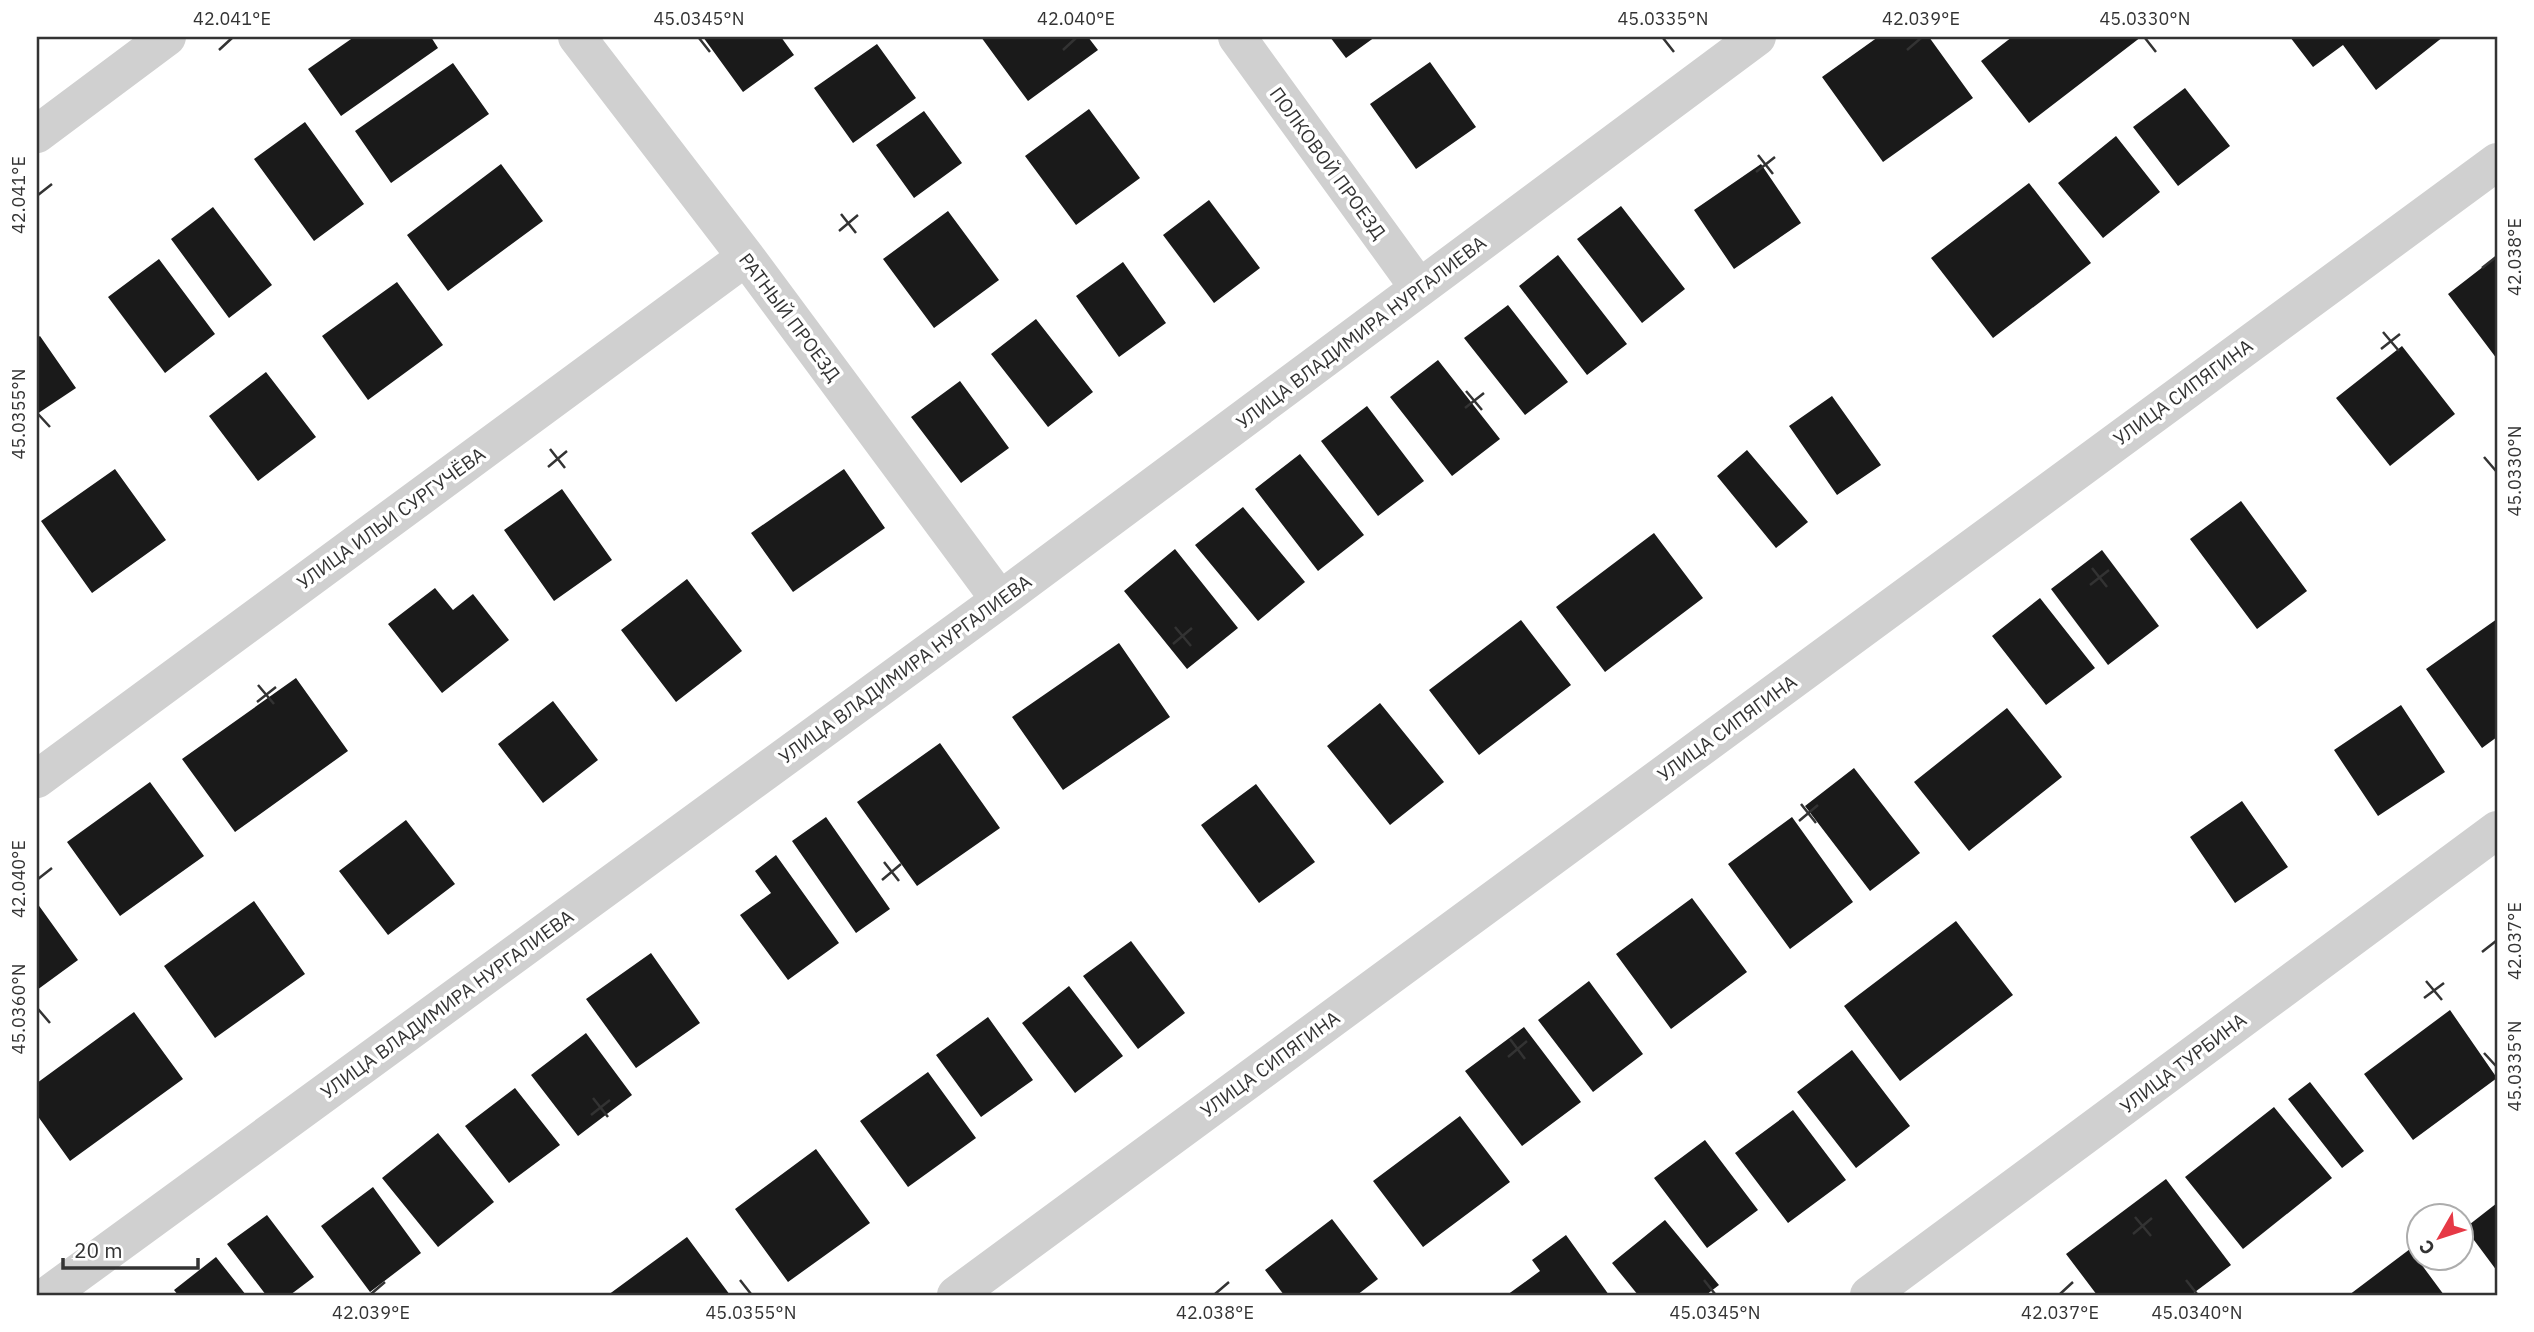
<svg xmlns="http://www.w3.org/2000/svg" width="2534" height="1332" viewBox="0 0 2534 1332" font-family="'IBM Plex Sans',sans-serif">
  <style>
    .building { fill: #1a1a1a }
    .lines { fill: none; stroke-linecap: round; stroke-linejoin: round }
    .minor { stroke: #d0d0d0; stroke-width: 38 }
    .ticks { fill: none; stroke: #333; stroke-width: 2.5 }
    .labels { text-anchor: middle; dominant-baseline: central; stroke-width: 7; stroke-linejoin: round; paint-order: stroke }
    .street-label { font-size: 19px; fill: #333; stroke: #fff }
    .neatline { fill: none; stroke: #333; stroke-width: 2.5 }
    .ticks-label { font-size: 18px; text-anchor: middle; fill: #333 }
  </style>
  <rect width="100%" height="100%" fill="#fff"/>
  <path class="building" d="M354 37H431L438 48 341 116 308 69Z
    M703 37H781L794 55 743 92Z
    M981 37H1088L1098 50 1028 101Z
    M1330 37H1375L1346 58Z
    M1878 37H1929L1973 98 1883 162 1822 77Z
    M2012 37H2141L2029 123 1981 61Z
    M2290 37H2443L2376 90 2343 45 2313 67Z
    M877 44 916 98 853 143 814 88Z
    M1430 62 1476 127 1416 169 1370 104Z
    M453 63 489 114 391 183 355 131Z
    M2185 88 2230 146 2178 186 2133 127Z
    M1089 109 1140 178 1076 225 1025 156Z
    M924 111 962 163 914 198 876 145Z
    M305 122 364 204 314 241 254 159Z
    M2116 136 2160 192 2103 238 2058 183Z
    M501 164 543 221 448 291 407 235Z
    M1761 164 1801 223 1734 269 1694 210Z
    M2029 183 2091 263 1993 338 1931 258Z
    M1209 200 1260 268 1214 303 1163 235Z
    M1621 206 1685 289 1642 323 1577 239Z
    M213 207 272 285 229 318 171 239Z
    M948 211 999 280 934 328 883 259Z
    M1558 255 1627 344 1587 375 1519 286Z
    M2497 256V359L2448 294Z
    M159 259 215 334 165 373 108 297Z
    M1123 262 1166 323 1119 357 1076 296Z
    M397 282 443 345 368 400 322 336Z
    M1508 305 1568 382 1525 415 1464 338Z
    M1036 319 1093 392 1048 427 991 354Z
    M40 336 76 388 37 414V338Z
    M2402 346 2455 414 2390 466 2336 398Z
    M1438 360 1500 439 1452 476 1390 397Z
    M266 372 316 437 258 481 209 416Z
    M960 381 1009 448 961 483 911 417Z
    M1832 396 1881 465 1837 495 1789 426Z
    M1367 406 1424 481 1378 516 1321 441Z
    M1747 450 1808 522 1776 548 1717 476Z
    M1300 454 1364 535 1318 571 1255 489Z
    M115 469 166 540 92 593 41 521Z
    M844 469 885 528 793 592 751 533Z
    M562 489 612 560 554 601 504 530Z
    M2241 501 2307 591 2257 629 2190 539Z
    M1243 507 1305 582 1258 621 1195 545Z
    M1654 533 1703 598 1605 672 1556 607Z
    M1175 549 1238 628 1187 669 1124 591Z
    M2102 550 2159 626 2108 665 2051 589Z
    M687 579 742 651 676 702 621 630Z
    M435 588 453 610 473 594 509 640 442 693 388 624Z
    M2040 598 2095 668 2046 705 1992 636Z
    M2497 619V737L2482 748 2426 669Z
    M1521 620 1571 685 1479 755 1429 690Z
    M1119 643 1170 717 1063 790 1012 717Z
    M296 678 348 751 235 832 182 759Z
    M553 701 598 760 543 803 498 744Z
    M1380 703 1444 782 1390 825 1327 746Z
    M2401 705 2445 772 2378 816 2334 750Z
    M2007 708 2062 777 1969 851 1914 782Z
    M940 743 1000 828 917 886 857 802Z
    M1854 768 1920 853 1870 891 1805 806Z
    M150 782 204 856 120 916 67 842Z
    M1256 784 1315 862 1259 903 1201 825Z
    M2242 801 2288 867 2235 903 2190 837Z
    M826 817 890 909 856 933 792 841Z
    M1792 817 1853 902 1790 949 1728 864Z
    M406 820 455 884 388 935 339 871Z
    M776 855 839 943 788 980 740 915 771 893 755 871Z
    M1692 898 1747 972 1671 1029 1616 954Z
    M254 901 305 974 215 1038 164 966Z
    M37 903 78 960 37 990Z
    M1956 921 2013 995 1900 1081 1844 1006Z
    M1131 941 1185 1013 1138 1049 1083 976Z
    M651 953 700 1023 636 1068 586 999Z
    M1589 981 1643 1054 1593 1092 1538 1020Z
    M1069 986 1123 1056 1075 1093 1022 1023Z
    M2450 1010 2497 1078 2413 1140 2364 1074Z
    M134 1012 183 1079 70 1161 37 1115V1083Z
    M988 1017 1033 1080 981 1117 936 1055Z
    M1524 1027 1581 1102 1522 1146 1465 1071Z
    M586 1033 632 1095 578 1136 531 1075Z
    M1852 1050 1910 1126 1856 1168 1797 1092Z
    M928 1072 976 1138 908 1187 860 1121Z
    M2310 1082 2364 1151 2342 1168 2288 1099Z
    M515 1088 560 1145 509 1183 465 1126Z
    M2274 1107 2332 1178 2243 1249 2185 1177Z
    M1793 1110 1846 1180 1788 1223 1735 1153Z
    M1460 1116 1510 1182 1423 1247 1373 1181Z
    M438 1133 494 1202 438 1247 382 1178Z
    M1705 1140 1758 1210 1707 1248 1654 1178Z
    M816 1149 870 1223 788 1282 735 1209Z
    M2166 1179 2231 1265 2191 1295H2097L2066 1254Z
    M373 1187 421 1253 370 1292 321 1226Z
    M2497 1203V1271L2465 1228Z
    M267 1215 314 1277 290 1295H266L227 1244Z
    M1332 1219 1378 1279 1357 1295H1284L1265 1270Z
    M1665 1220 1719 1285 1706 1295H1638L1612 1263Z
    M1566 1235 1609 1295H1507L1540 1271 1532 1260Z
    M687 1237 730 1295H608Z
    M2410 1249 2444 1295H2349Z
    M216 1257 246 1295H178L174 1290Z"/>
  <g class="lines">
    <path class="minor" d="M577 37 746 257 1000 600
      M1237 37 1419 288
      M37 134 167 37
      M37 779 746 257
      M48 1295 1000 600 1757 37
      M956 1295 2497 162
      M1869 1295 2497 830"/>
  </g>
  <path class="ticks" d="M699 38 710 52M1663 38 1674 52M2145 38 2156 52M219 50 232 38M1063 50 1076 38M1907 50 1921 38M1758 155 1773 174M1756 172 1775 157M38 195 52 184M841 214 856 233M839 231 858 215M2482 268 2496 257M2383 332 2399 351M2381 349 2400 334M1466 391 1482 410M1465 408 1484 393M38 414 50 427M550 449 565 468M2484 457 2496 471M548 467 567 451M2092 568 2107 587M2090 585 2109 570M1175 627 1191 646M1173 644 1192 628M258 685 274 704M257 702 276 687M1801 804 1816 823M1799 821 1818 805M884 862 899 881M38 879 52 868M882 880 901 864M2482 952 2496 941M2426 981 2442 1000M2424 998 2444 983M38 1009 50 1023M1510 1039 1525 1059M2484 1053 2496 1066M1508 1057 1527 1041M593 1098 608 1117M591 1115 610 1100M2135 1217 2151 1236M2133 1234 2152 1218M740 1280 751 1294M1704 1280 1715 1294M2186 1280 2197 1294M371 1294 385 1282M1215 1294 1229 1282M2060 1294 2073 1282"/>
  <g class="labels">
    <g class="street-label">
      <text transform="translate(1328 163) rotate(54)">ПОЛКОВОЙ ПРОЕЗД</text>
      <text transform="translate(790 317) rotate(53)">РАТНЫЙ ПРОЕЗД</text>
      <text transform="translate(1361 332) rotate(-37)">УЛИЦА ВЛАДИМИРА НУРГАЛИЕВА</text>
      <text transform="translate(2183 392) rotate(-36)">УЛИЦА СИПЯГИНА</text>
      <text transform="translate(391 518) rotate(-36)">УЛИЦА ИЛЬИ СУРГУЧЁВА</text>
      <text transform="translate(905 669) rotate(-36)">УЛИЦА ВЛАДИМИРА НУРГАЛИЕВА</text>
      <text transform="translate(1727 728) rotate(-36)">УЛИЦА СИПЯГИНА</text>
      <text transform="translate(447 1004) rotate(-36)">УЛИЦА ВЛАДИМИРА НУРГАЛИЕВА</text>
      <text transform="translate(2183 1063) rotate(-37)">УЛИЦА ТУРБИНА</text>
      <text transform="translate(1270 1064) rotate(-36)">УЛИЦА СИПЯГИНА</text>
    </g>
  </g>
  <rect width="2534" height="1332" fill="none" stroke="#ffffff" stroke-width="77"/>
  <g transform="translate(2440 1237) rotate(231)"><circle r="33" fill="#ffffff" stroke="#adadad" stroke-width="2"/>
  <path d="M0-5L12 26L0 18L-12 26Z" fill="#e63946"/>
  <text y="-10" font-size="19" font-weight="bold" text-anchor="middle" fill="#333333">С</text>
  </g>
  <path d="M63 1258v10h135v-10" fill="none" stroke="#333333" stroke-width="3.5"/>
  <text x="74" y="1258" font-size="21" fill="#333333" stroke="#ffffff" stroke-width="5" paint-order="stroke">20 m</text>
  <rect x="38" y="38" width="2458" height="1256" class="neatline"/>
  <g class="ticks-label">
    <text x="232" y="25">42.041°E</text>
    <text x="699" y="25">45.0345°N</text>
    <text x="1076" y="25">42.040°E</text>
    <text x="1663" y="25">45.0335°N</text>
    <text x="1921" y="25">42.039°E</text>
    <text x="2145" y="25">45.0330°N</text>
    <text transform="translate(19 195) rotate(-90)" y="6">42.041°E</text>
    <text transform="translate(2515 257) rotate(-90)" y="6">42.038°E</text>
    <text transform="translate(19 414) rotate(-90)" y="6">45.0355°N</text>
    <text transform="translate(2515 471) rotate(-90)" y="6">45.0330°N</text>
    <text transform="translate(19 879) rotate(-90)" y="6">42.040°E</text>
    <text transform="translate(2515 941) rotate(-90)" y="6">42.037°E</text>
    <text transform="translate(19 1009) rotate(-90)" y="6">45.0360°N</text>
    <text transform="translate(2515 1066) rotate(-90)" y="6">45.0335°N</text>
    <text x="371" y="1319">42.039°E</text>
    <text x="751" y="1319">45.0355°N</text>
    <text x="1215" y="1319">42.038°E</text>
    <text x="1715" y="1319">45.0345°N</text>
    <text x="2060" y="1319">42.037°E</text>
    <text x="2197" y="1319">45.0340°N</text>
  </g>
</svg>
